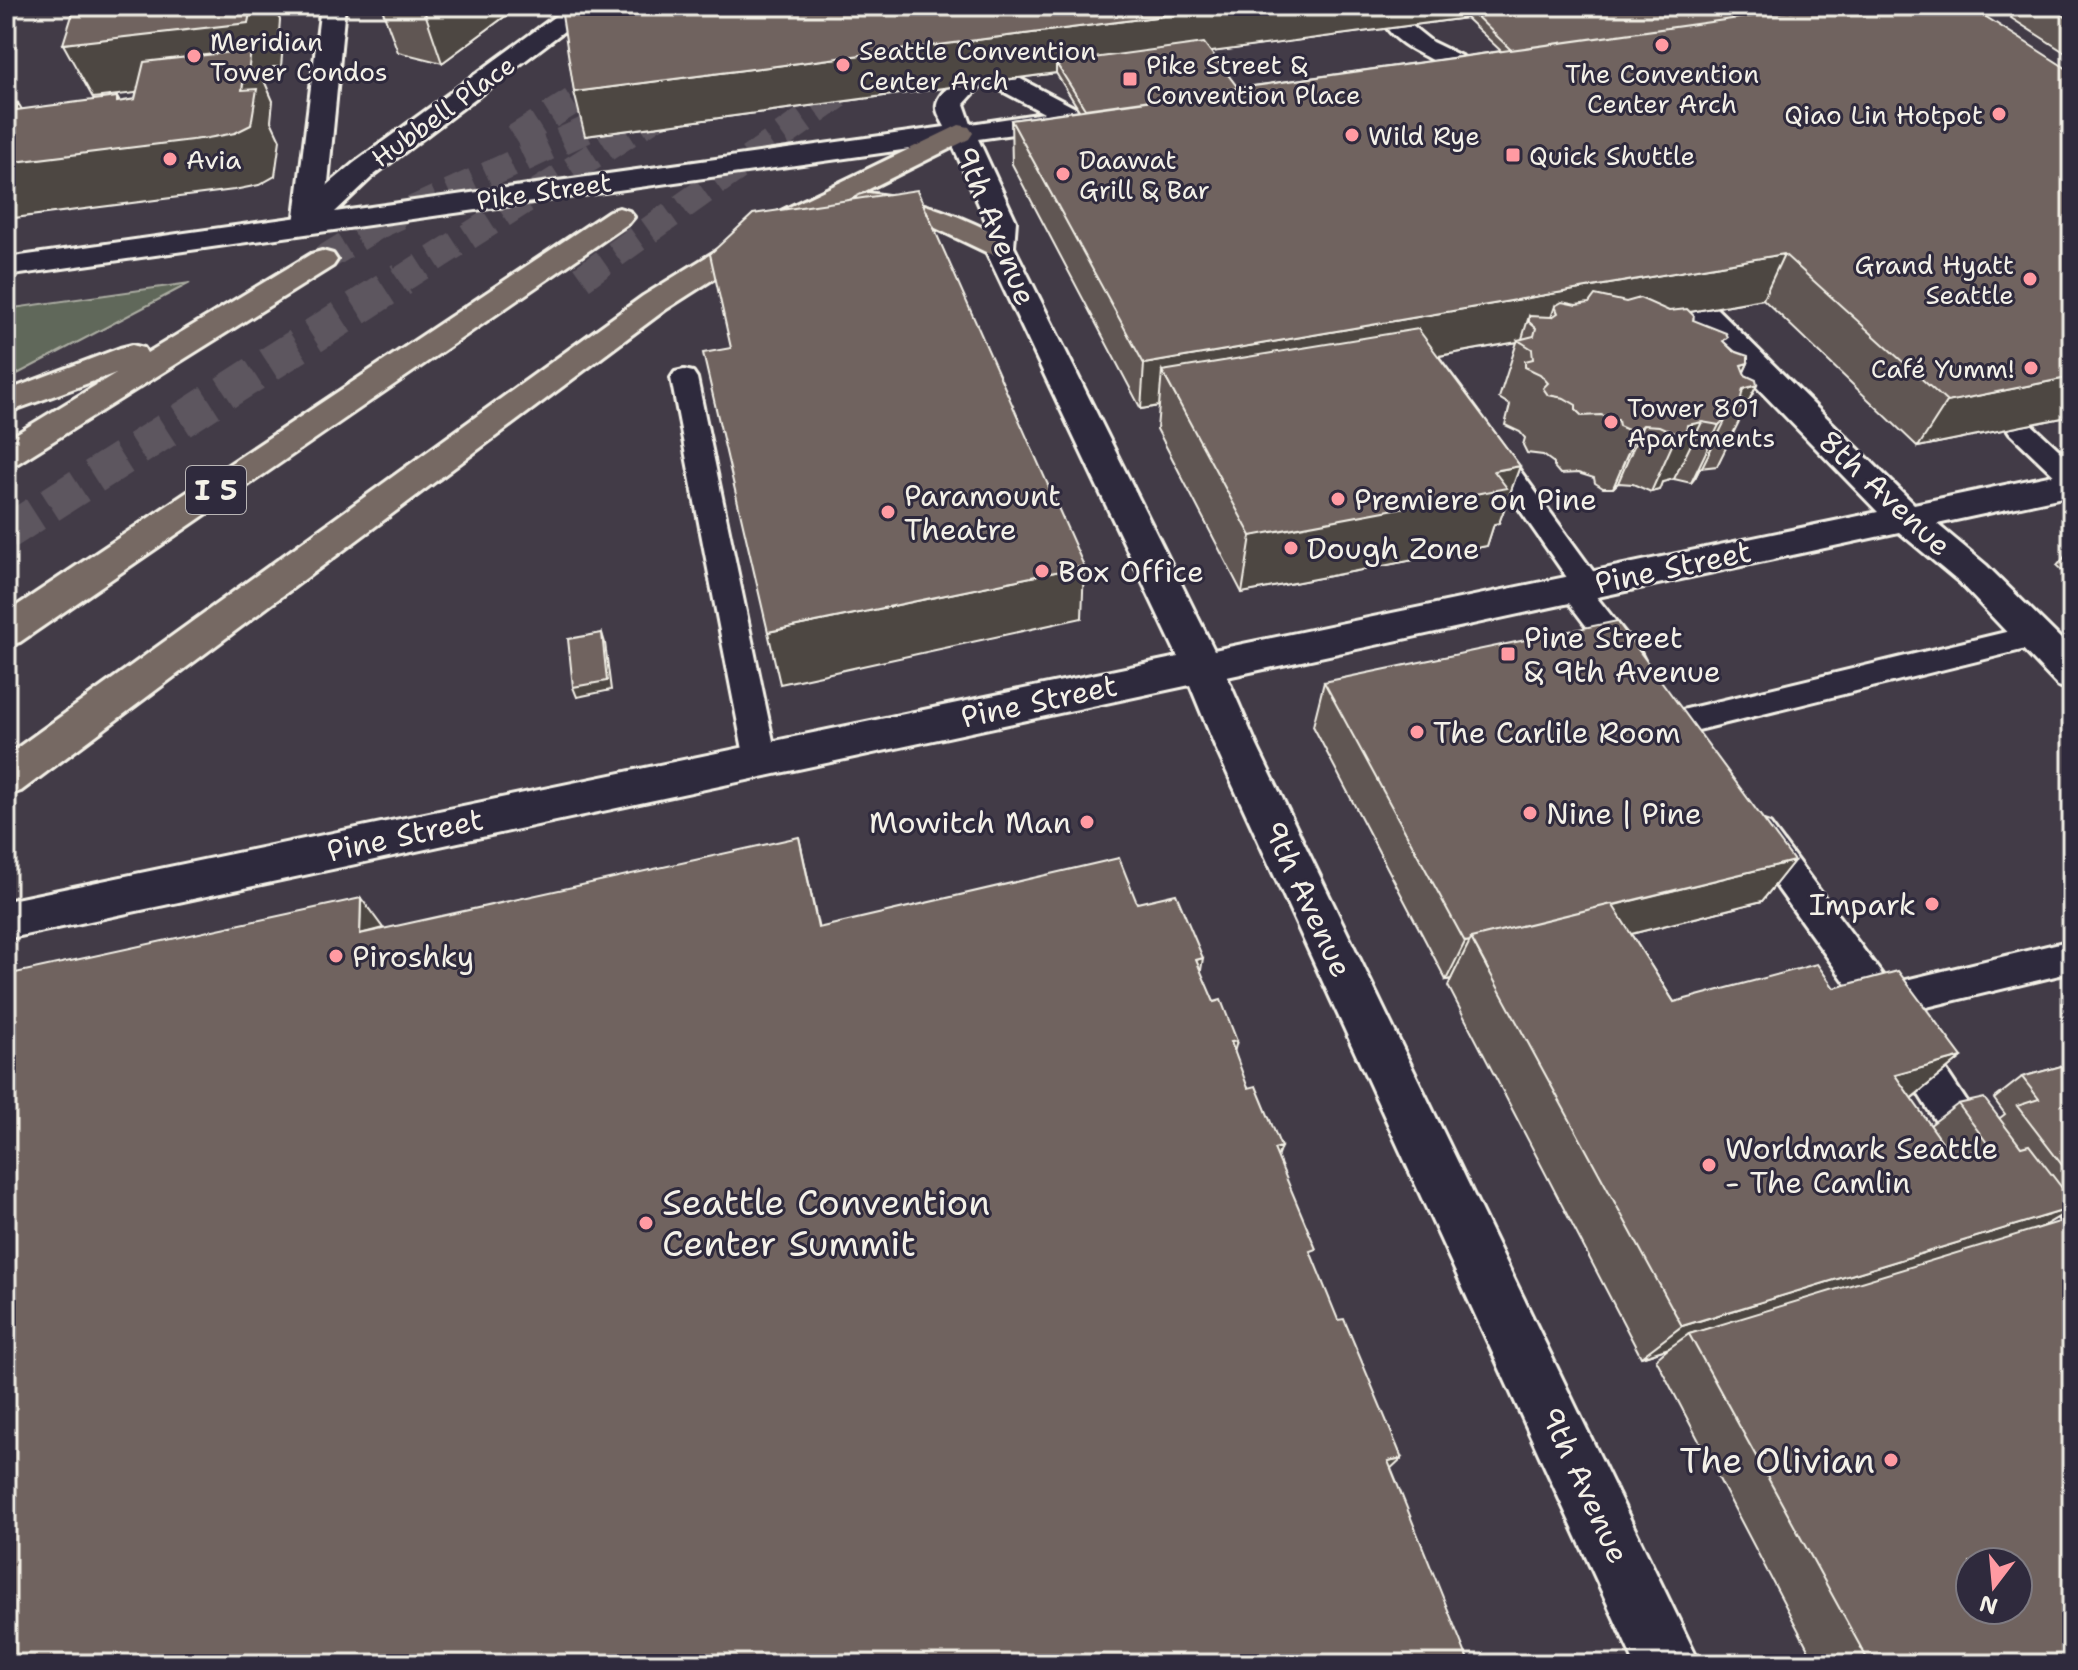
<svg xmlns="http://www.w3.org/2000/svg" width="2078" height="1670" viewBox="0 0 2078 1670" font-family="'Shantell Sans',sans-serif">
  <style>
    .green { fill: #60675a; stroke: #aaaca1; stroke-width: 2 }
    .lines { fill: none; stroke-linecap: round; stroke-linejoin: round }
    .highway-tunnel-far1 { stroke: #5d565f; stroke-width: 27; stroke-dasharray: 27 14; stroke-linecap: butt }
    .highway-tunnel { stroke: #5d565f; stroke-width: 35; stroke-dasharray: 35 17; stroke-linecap: butt }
    .lane-casing { stroke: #f4f1e8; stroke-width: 6 }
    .street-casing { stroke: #f4f1e8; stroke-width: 6 }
    .secondary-casing { stroke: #f4f1e8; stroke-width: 6 }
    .highway-casing { stroke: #f4f1e8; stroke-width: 6 }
    .lane { fill: #2f2a3d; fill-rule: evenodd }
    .street { fill: #2f2a3d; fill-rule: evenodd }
    .secondary { fill: #2f2a3d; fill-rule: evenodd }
    .highway { fill: #766964; fill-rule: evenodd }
    .wall { fill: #605652; stroke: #f4f1e8; stroke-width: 2; fill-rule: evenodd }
    .shaded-wall { fill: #4e4642; stroke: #f4f1e8; stroke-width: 2 }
    .building { fill: #70645f; stroke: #f4f1e8; stroke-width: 2; fill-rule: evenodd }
    .poi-dot { fill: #ff9aa2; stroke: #2f2a3d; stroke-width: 3 }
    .labels { text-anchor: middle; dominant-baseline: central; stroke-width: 6; stroke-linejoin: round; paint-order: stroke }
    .far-poi-label { font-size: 26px; fill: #f4f1e8; stroke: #2f2a3d; text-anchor: start }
    .far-street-label { font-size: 26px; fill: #f4f1e8; stroke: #2f2a3d }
    .shield { fill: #2f2a3d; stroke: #b9b5b5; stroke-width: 2 }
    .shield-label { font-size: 28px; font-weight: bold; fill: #f4f1e8 }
    .street-label { font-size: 30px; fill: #f4f1e8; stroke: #2f2a3d }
    .poi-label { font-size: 30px; fill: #f4f1e8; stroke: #2f2a3d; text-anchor: start }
    .near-poi-label { font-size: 36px; fill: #f4f1e8; stroke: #2f2a3d; text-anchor: start }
  </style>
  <rect width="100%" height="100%" fill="#423b47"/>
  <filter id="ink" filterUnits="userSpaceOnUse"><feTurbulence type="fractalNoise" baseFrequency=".0125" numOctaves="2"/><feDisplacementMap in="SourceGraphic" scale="16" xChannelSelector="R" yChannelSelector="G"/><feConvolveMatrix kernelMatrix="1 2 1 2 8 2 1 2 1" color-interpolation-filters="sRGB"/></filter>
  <g filter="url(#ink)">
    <path class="green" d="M190 283 6 380V309Z"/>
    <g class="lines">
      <path class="highway-tunnel-far1" d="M515 138 722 6
        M375 227 616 116
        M322 260 400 212
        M582 278 964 6
        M399 281 687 96"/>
      <path class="highway-tunnel" d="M6 533 402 279"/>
      <defs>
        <path id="lane" d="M684 370 693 372 697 378 777 760 773 769 761 773 749 769 745 760 671 378 675 372Z
          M2019 419 2028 421 2072 462V486L2062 483 2010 433 2006 427 2010 421Z
          M1488 436 1497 439 1598 578 1603 585 1594 594 1640 652 1644 660 1640 668 1629 671 1618 668 1563 595 1558 588 1563 581 1568 579 1475 445 1479 439Z
          M2035 625 2046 628 2050 636 2046 644 1678 735 1667 732 1662 723 1667 714 1678 711Z
          M1758 820 1770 824 1889 984 2072 940V972L1881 1018 1868 1014 1746 844 1741 834 1746 824Z
          M1907 1026 1920 1031 1988 1134 1994 1147 1988 1160 1974 1166 1960 1160 1894 1055 1888 1043 1894 1031Z"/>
        <path id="street" d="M321 6H345L324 224 319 230 309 233 299 230 294 224Z"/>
        <path id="secondary" d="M569 6H597L374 175 335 212 945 127C943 122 938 115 937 109 934 91 964 75 978 78L982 84 964 104 971 124 1044 113 993 86 989 80 993 74H1011L1081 111 1084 117 1081 123 1069 126 978 139 1016 221 1014 247 1214 650 1878 512 1689 317 1684 310 1689 303 1700 301 1711 303 1914 504 2072 471V495L1937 524 1986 565 2072 650V690L2058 686 1960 583 1899 532 1227 677 1257 746 1700 1664H1635L1215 746 1190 685 6 939V901L1178 657 984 247 986 221 952 143 6 276V258L299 217 329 184 354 163Z
          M1398 20 1407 22 1432 42 1465 58 1496 89 1500 95 1496 101H1478C1468 90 1457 76 1445 68 1425 54 1401 48 1386 27L1389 22Z"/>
        <path id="highway" d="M959 125 969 127 973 133 969 139 799 224 665 310 21 791 6 796V756L643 296 779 212Z
          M868 193C919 199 964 217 1010 241L1014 247 1010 253 999 256 988 253 925 223 858 208 854 202 858 196Z
          M619 208 629 211 634 217 629 223 20 642 6 646V613L609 211Z
          M322 251 333 254 337 260 333 266 18 463 6 466V440L116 373 6 413V391L120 348 132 345 144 348 147 353 311 254Z"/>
      </defs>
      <use href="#lane" class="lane-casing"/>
      <use href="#street" class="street-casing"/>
      <use href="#secondary" class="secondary-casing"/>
      <use href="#highway" class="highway-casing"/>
      <use href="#lane" class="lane"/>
      <use href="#street" class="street"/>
      <use href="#secondary" class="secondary"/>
      <use href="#highway" class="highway"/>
    </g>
    <path class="wall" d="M381 6H519L442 63 398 52Z
      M576 6H1969L2072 416 1918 447 1763 299 1690 312 1693 320 1725 343 1748 363 1744 372 1745 375 1757 385 1717 466 1700 468 1695 478 1691 483 1674 479 1662 482 1659 490 1651 492 1633 484 1618 483 1613 488H1603L1595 483 1594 478 1578 473 1560 474 1554 467V463L1543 455 1527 453 1523 445 1525 438 1520 432 1505 425 1510 405 1499 398 1517 342 1439 356 1520 466 1499 523 1494 524 1487 546 1242 593 1157 429 1159 406 1141 409 1012 164 1011 120 1079 110 1056 73 585 136ZM1466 18 1501 51 1238 88 1210 52Z
      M2017 6H2072V57L2011 18Z
      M2072 548V580L2057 566Z
      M1324 682 1794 861 1762 901 1631 934 1674 1002 1834 988 1962 1057 1911 1099 1930 1125 1958 1104 2000 1118 2005 1114 1994 1099 2022 1077 2072 1063V1215L2058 1220 2057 1218 2042 1227 2072 1664H1816L1656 1359 1669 1348 1641 1357 1448 986 1451 979 1446 980 1313 726Z"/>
    <path class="shaded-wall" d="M258 6H274L280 20 279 33 283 44 281 67H273L272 77 263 78 273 101 271 121 280 140 275 176 259 185 234 190 6 219V163L16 110 18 103 49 154 117 102V97L144 146 242 90 243 83 247 80 93 98 63 44 250 13Z
      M430 6H519L442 63 424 10Z
      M1241 6H1551L1468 8 1466 18 1062 72 1056 63V73L585 136 574 92Z
      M1784 254 1763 299 1549 337 1558 313 1555 306 1544 338 1536 328 1529 316 1521 342 1518 340 1517 342 1179 402 1162 371 1159 406 1141 409 1144 364Z
      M1748 363 1724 412 1731 409 1702 467 1700 468 1695 478 1691 483 1719 425 1715 424 1741 365Z
      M2072 377V416L1918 447 1947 402Z
      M1757 385 1745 408 1734 409 1743 389Z
      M1702 422 1674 479 1662 482 1659 490 1651 492 1677 434 1687 425Z
      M1643 425 1618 483 1613 488 1638 430Z
      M1520 466 1499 523 1494 524 1487 546 1242 593 1251 536 1494 471Z
      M1084 566 1082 618 780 684 768 632Z
      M602 633 605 643 611 690 577 697 573 687Z
      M799 837 806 869 825 958 818 928Z
      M1794 861 1762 901 1488 970 1472 940Z
      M361 898 383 928 360 934Z
      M1470 941 1451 979 1446 980 1465 942Z
      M1203 958 1198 988 1196 960Z
      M1237 1041 1230 1068 1231 1042Z
      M1962 1057 1909 1100 1895 1075Z
      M1281 1147 1272 1172 1274 1149Z
      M2072 1208V1209L2013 1244 1689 1334 1669 1348 1641 1357 1682 1326Z
      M2072 1212V1215L2058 1220Z
      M1402 1458 1386 1473 1388 1461Z"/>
    <path class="building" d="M75 6H258L257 12 250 13 248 23 63 44Z
      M407 6H430L424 10Z
      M576 6H1241L574 92 562 15Z
      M1485 6H1824L1511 50 1468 8Z
      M1824 6H1969L2072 72V377L1947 402 1784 254 1144 364 1011 120Z
      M2048 6H2072V21Z
      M1204 43 1238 88 1085 109 1056 63Z
      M251 50 247 82 243 83 242 90 257 89 251 125 235 133 208 138 6 163V104L18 103 16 110 117 97V102L135 99 144 62Z
      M917 190 1084 566 768 632 703 353 731 348 710 254 753 214Z
      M1595 295 1626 302 1640 298 1669 311 1687 309 1694 316 1693 320 1726 333 1728 337 1723 341 1733 351 1748 356V363L1741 365 1745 375 1756 380 1757 385 1743 389 1741 398 1748 403 1746 408 1731 409 1720 415 1723 421 1719 425 1702 422 1687 425 1686 432 1677 434 1659 426 1643 425 1638 430H1628L1619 426 1618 420 1601 415 1582 416 1576 410V405L1564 398 1548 395 1543 388 1548 383 1540 374 1525 367V361L1533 359 1532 349 1518 340 1534 336 1536 328 1529 322V316L1552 317 1558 313 1555 306 1562 302 1576 305 1589 303Z
      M1418 329 1520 466 1494 471 1507 488 1251 536 1162 371Z
      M1617 621 1794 861 1613 905 1612 904 1471 938 1470 941 1465 942 1324 682Z
      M602 633 607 681 573 687 568 639Z
      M799 837 818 928 1119 858 1137 903 1176 894 1203 958 1196 960 1214 1002 1221 1000 1237 1041 1231 1042 1248 1088 1256 1086 1281 1147 1274 1149 1316 1249 1310 1251 1338 1320 1344 1319 1402 1458 1388 1461 1469 1662 1490 1656 1494 1664H6V975L361 898 360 934Z
      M1612 904 1674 1002 1817 964 1834 988 1898 971 1962 1057 1895 1075 1953 1157 1990 1147 1958 1104 1984 1098 2021 1147 2029 1145 2072 1201V1208L1682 1326 1471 938Z
      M2072 1063V1178L2017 1106 2039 1099 2022 1077Z
      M2072 1218V1664H1870L1689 1334ZM1970 1562H2018V1610H1970Z"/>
  </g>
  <g class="poi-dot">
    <circle cx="1662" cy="45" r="8"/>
    <circle cx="194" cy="56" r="8"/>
    <circle cx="843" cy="65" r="8"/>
    <rect x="1122" y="71" width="16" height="16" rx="4"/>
    <circle cx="1999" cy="114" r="8"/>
    <circle cx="1352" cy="135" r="8"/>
    <rect x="1505" y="147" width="16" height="16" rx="4"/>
    <circle cx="170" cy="159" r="8"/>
    <circle cx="1063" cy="174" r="8"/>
    <circle cx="2030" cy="279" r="8"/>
    <circle cx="2031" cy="368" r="8"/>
    <circle cx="1611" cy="422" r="8"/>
    <circle cx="1338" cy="499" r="8"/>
    <circle cx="888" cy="512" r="8"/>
    <circle cx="1291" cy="548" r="8"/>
    <circle cx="1042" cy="571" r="8"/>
    <rect x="1500" y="646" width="16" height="16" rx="4"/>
    <circle cx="1417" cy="732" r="8"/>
    <circle cx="1530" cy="813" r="8"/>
    <circle cx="1087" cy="822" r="8"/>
    <circle cx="1932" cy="904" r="8"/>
    <circle cx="336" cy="956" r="8"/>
    <circle cx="1709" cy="1165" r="8"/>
    <circle cx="646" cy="1223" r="8"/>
    <circle cx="1891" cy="1460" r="8"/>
  </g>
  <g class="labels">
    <g class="far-poi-label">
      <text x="210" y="41">Meridian<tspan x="210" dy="30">Tower Condos</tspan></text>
      <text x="859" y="50">Seattle Convention<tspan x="859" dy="30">Center Arch</tspan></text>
      <text x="1146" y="64">Pike Street &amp;<tspan x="1146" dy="30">Convention Place</tspan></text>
      <text x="1662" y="73" text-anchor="middle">The Convention<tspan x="1662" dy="30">Center Arch</tspan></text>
      <text x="1983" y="114" text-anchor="end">Qiao Lin Hotpot</text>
      <text x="1368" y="135">Wild Rye</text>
      <text x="1529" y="155">Quick Shuttle</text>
      <text x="186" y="159">Avia</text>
      <text x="1079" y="159">Daawat<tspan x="1079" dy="30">Grill &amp; Bar</tspan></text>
      <text x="2014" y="264" text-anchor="end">Grand Hyatt<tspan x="2014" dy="30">Seattle</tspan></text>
      <text x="2015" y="368" text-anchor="end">Café Yumm!</text>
      <text x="1627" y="407">Tower 801<tspan x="1627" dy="30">Apartments</tspan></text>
    </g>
    <g class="far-street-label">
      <text transform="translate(443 111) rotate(-36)">Hubbell Place</text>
      <text transform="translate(544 191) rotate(-8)">Pike Street</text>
    </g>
    <rect class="shield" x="186" y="466" width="60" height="48" rx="6"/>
    <g class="shield-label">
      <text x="216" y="490">I 5</text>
    </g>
    <g class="street-label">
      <text transform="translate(996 226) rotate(68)">9th Avenue</text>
      <text transform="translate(1885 493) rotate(43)">8th Avenue</text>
      <text transform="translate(1673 567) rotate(-12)">Pine Street</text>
      <text transform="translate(1039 701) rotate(-12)">Pine Street</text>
      <text transform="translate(405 835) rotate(-12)">Pine Street</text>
      <text transform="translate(1308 899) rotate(65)">9th Avenue</text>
      <text transform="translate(1585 1485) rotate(65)">9th Avenue</text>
    </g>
    <g class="poi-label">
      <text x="904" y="495">Paramount<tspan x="904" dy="34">Theatre</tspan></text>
      <text x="1354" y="499">Premiere on Pine</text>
      <text x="1307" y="548">Dough Zone</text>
      <text x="1058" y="571">Box Office</text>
      <text x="1524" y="637">Pine Street<tspan x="1524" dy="34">&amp; 9th Avenue</tspan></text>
      <text x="1433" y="732">The Carlile Room</text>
      <text x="1546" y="813">Nine | Pine</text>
      <text x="1071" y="822" text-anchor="end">Mowitch Man</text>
      <text x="1916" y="904" text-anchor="end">Impark</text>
      <text x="352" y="956">Piroshky</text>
      <text x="1725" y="1148">Worldmark Seattle<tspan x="1725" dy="34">- The Camlin</tspan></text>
    </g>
    <g class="near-poi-label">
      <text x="662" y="1202">Seattle Convention<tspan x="662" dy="41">Center Summit</tspan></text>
      <text x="1875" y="1460" text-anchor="end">The Olivian</text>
    </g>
  </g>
  <rect width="2078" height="1670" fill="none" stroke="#2f2a3d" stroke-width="32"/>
  <rect x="16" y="16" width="2046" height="1638" fill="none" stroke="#f4f1e8" stroke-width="3" filter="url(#ink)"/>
  <g transform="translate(1994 1586) rotate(196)"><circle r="38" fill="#2f2a3d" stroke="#7e7a81" stroke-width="2"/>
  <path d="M0-6L14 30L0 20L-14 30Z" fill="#ff9aa2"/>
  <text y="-12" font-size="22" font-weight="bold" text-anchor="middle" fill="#f4f1e8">N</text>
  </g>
</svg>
